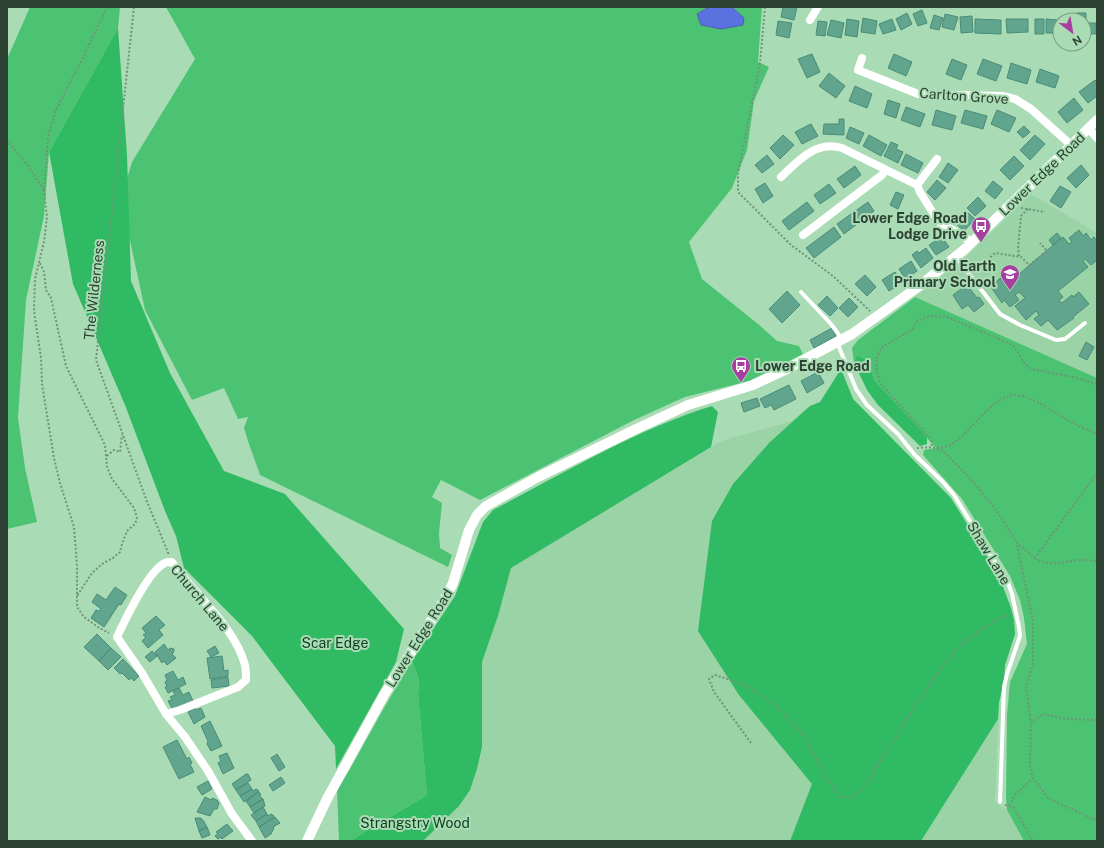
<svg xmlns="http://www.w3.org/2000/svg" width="1104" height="848" viewBox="0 0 1104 848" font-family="'Public Sans',sans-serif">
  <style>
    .built { fill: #99d3a6 }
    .green { fill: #4cc373 }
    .forest { fill: #31ba64 }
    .water { fill: #5a71e0; stroke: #4c63ac }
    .building { fill: #62a58f; stroke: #498c77 }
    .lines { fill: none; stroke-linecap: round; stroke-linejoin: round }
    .path { stroke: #6f9578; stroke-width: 2; stroke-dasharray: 2 2; stroke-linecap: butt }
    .service { stroke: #fff; stroke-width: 4 }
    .minor { stroke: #fff; stroke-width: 8 }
    .tertiary { stroke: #fff; stroke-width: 10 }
    .labels { text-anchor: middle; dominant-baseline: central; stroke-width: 4; stroke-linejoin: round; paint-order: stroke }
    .street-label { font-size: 14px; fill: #2d4232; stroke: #a9dcb4 }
    .poi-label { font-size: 14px; font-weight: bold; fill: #2d4232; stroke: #a9dcb4; text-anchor: end }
    .park-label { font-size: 14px; fill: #0d4120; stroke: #a9dcb4 }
  </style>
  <rect width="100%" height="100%" fill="#a9dcb4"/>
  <path class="built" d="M1031 194 1097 233V378L915 297 933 284 968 255Z
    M841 369 853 399 951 498 988 557 1014 620 1015 634 1005 665 1004 680 999 703 995 802 1007 810 1024 841H423L447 818 471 787 477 769 482 747V662L498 616 511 568 711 447 724 440 792 421 810 406 820 402Z"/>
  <path class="green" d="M30 7H120L118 28 49 152 44 216 26 300 18 418 25 468 37 522 7 529V59Z
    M166 7H709L697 14 744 18 732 7H762L758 62 769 67 754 101 747 150 732 188 689 242 702 279 758 324 777 341 799 346 803 354 749 381 685 397 634 420 480 500 441 480 432 497 442 503 439 533 440 548 452 555 448 567 260 475 249 444 244 428 248 417 238 419 224 388 192 400 145 310 126 222 125 186 132 162 195 59Z
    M915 297 1097 378V841H1024L1007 810 1006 798 1007 715 1010 682 1027 644 1024 618 1020 600 1010 576 962 499 923 455 924 450 936 448 874 380 868 360 857 355 854 363 852 348 858 340Z
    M412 661 419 680 418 695 427 795 350 841H339L337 790 350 769 384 708Z"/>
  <path class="forest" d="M118 28 127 155 131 281 170 373 224 471 285 494 404 629 396 662 336 769 335 746 301 701 252 636 184 568 176 536 165 511 125 405 73 284 49 152Z
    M857 355 868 360 874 380 927 437V444L920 446 878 405 867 390 854 363Z
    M841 369 853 399 951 498 999 576 1011 608 1014 620 1015 634 1005 665 1004 680 999 703 998 719 921 841H790L812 784 739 695 698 631 712 521 733 484 770 442 810 406 820 402Z
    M712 406 718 412 711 447 511 568 498 616 482 662V747L477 769 470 790 459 806 423 841H350L427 795 418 695 419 680 412 661 455 596 483 522 493 510C564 473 635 430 712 406Z"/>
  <path class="water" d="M709 7H732L744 18 743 25 721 29 701 25 697 14Z"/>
  <path class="building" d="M783 7H797L794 20 781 17Z
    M922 10 927 23 918 26 913 14Z
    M907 13 912 24 901 30 896 19Z
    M1076 13H1086V23H1096V34H1084V20H1076Z
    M945 14 958 17 954 30 942 27Z
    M934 15 943 18 939 30 930 28Z
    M972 16 973 32 961 33 960 17Z
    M863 18 877 21 875 34 861 32Z
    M847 19 859 21 857 37 845 35Z
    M892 19 896 30 883 34 879 24Z
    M975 19 1001 20V34L975 33Z
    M1006 19H1028V32L1007 33Z
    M1035 19H1044V34H1035Z
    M1046 19 1057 20 1056 33H1046Z
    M831 20 844 23 841 38 827 35Z
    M778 21 792 23 789 38 776 35Z
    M818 21 827 22 825 36 816 35Z
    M812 54 820 72 807 78 798 59Z
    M894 54 912 62 906 76 888 68Z
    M952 59 967 65 961 80 946 74Z
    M983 59 1002 66 996 81 977 74Z
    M1011 63 1031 70 1027 84 1007 78Z
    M1040 69 1059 76 1055 88 1036 82Z
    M829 73 845 86 836 98 819 86Z
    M1095 80 1097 82V96L1088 103 1079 92Z
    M855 86 872 94 867 108 849 101Z
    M1074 98 1083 110 1067 123 1058 112Z
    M888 100 900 104 896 118 884 114Z
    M906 107 925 114 920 127 901 120Z
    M936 110 956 116 952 130 932 125Z
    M965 110 987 116 983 129 961 123Z
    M997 110 1016 118 1009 132 991 124Z
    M839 119H844V135L823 134 824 124H839Z
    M811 124 818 136 802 144 795 132Z
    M1024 126 1030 132 1023 138 1017 132Z
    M850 127 864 133 859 144 846 138Z
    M783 135 794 145 780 159 770 148Z
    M869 135 887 145 881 156 863 146Z
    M1035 135 1045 144 1030 160 1020 150Z
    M891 142 898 145 896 149 903 152 898 163 884 156Z
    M906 154 923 163 918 173 901 165Z
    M767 155 774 164 762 173 755 165Z
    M1014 156 1024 166 1010 180 1000 170Z
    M948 163 958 170 948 183 939 177Z
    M1081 165 1089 175 1076 188 1067 178Z
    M855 166 861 175 844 188 837 179Z
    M937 180 946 188 935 200 927 192Z
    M993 181 1003 189 995 199 985 191Z
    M765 183 773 196 763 203 755 189Z
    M829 184 836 193 820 204 814 195Z
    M1060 186 1071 192 1061 208 1050 201Z
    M896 192 904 195 898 209 890 205Z
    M978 197 986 206 975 216 967 208Z
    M807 202 814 211 789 230 782 221Z
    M868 202 874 211 844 234 837 224Z
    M966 211 975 219 964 231 955 223Z
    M834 227 841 237 814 258 806 248Z
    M1079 230 1083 236 1086 233 1091 240 1094 237 1097 241V260L1091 265 1085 259 1083 261 1088 267 1058 291 1063 297 1059 300 1062 303 1072 295 1073 297 1079 292 1089 304 1073 317 1074 318 1057 330 1048 320 1041 326 1034 319 1039 315 1036 311 1026 320 1015 306 1025 298 1019 292 1015 295 1019 300 1010 307 1004 300 1002 303 991 287 1000 278 1006 285 1007 284 1002 278 1013 269 1018 275 1063 237 1069 244 1072 242 1069 238Z
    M1057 233 1061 238 1053 245 1049 240Z
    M942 237 949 247 936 255 929 245Z
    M926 248 933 258 921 268 912 255 917 251 919 253Z
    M911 261 917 271 905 279 899 269Z
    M895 272 902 283 889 291 882 280Z
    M865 275 876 287 867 296 855 284Z
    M967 285 977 298 979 297 984 304 974 312 968 305 962 309 953 295Z
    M787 291 800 305 782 323 769 309Z
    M827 296 838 308 830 316 818 305Z
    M849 298 858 307 848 317 839 308Z
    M832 328 836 336 814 348 810 340Z
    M1086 342 1094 347 1087 360 1079 356Z
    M818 372 824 383 807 393 801 381Z
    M789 385 796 399 774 410 771 405 765 408 760 399Z
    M757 398 760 406 744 412 741 403Z
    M115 587 127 595 121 605 119 604 104 627 91 618 96 610 99 611 101 609 92 602 97 594 106 600Z
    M156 616 165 625 159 630 163 635 148 648 142 641 146 637 143 635 146 633 142 628Z
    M97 634 111 648 99 661 84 647Z
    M164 644 168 650 170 648 174 649V652L172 654 176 658 167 665 164 661 162 663 155 652Z
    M215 646 219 653 211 657 207 651Z
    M111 648 121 657 108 670 99 661Z
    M152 651 157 656 150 662 145 657Z
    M222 656 224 671 228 670V676L210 679 207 658Z
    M123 659 139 676 134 681 131 678 129 680 122 673 120 674 114 668Z
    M173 671 178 680 183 677 186 684 168 693 165 687 167 686 165 682 167 680 165 675Z
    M228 677 229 686 212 688 211 680Z
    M179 688 183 695 189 692 193 701 173 710 168 701 172 700 170 697 175 695 173 691Z
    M195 708 196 710 201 708 205 717 194 724 188 712Z
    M210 721 222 746 211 751 207 744 208 741 201 726Z
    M177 740 187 759 189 757 192 763 190 764 194 772 179 779 163 747Z
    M227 753 234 768 223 774 218 763 221 761 219 756Z
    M277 754 285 767 279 771 271 758Z
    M246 774H248L251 780 236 790 232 784Z
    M281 777 285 783 273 791 269 785Z
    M208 781 212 789 202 795 197 787Z
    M248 783 252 789 240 796 236 790Z
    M252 789 253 791 256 789 259 791 244 802 240 796Z
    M259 792 261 795 259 796 263 799 250 807 246 801Z
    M205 797 211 800 212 798 217 800 219 803 217 809H214L210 816 197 812Z
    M263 799 265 806 254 813 250 807Z
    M263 807 267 814 256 821 251 815Z
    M267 814 268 816 271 814 274 816 273 818 259 827 256 821Z
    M275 817 280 823 273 827 274 828 271 834 265 838 259 827Z
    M195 818H201L202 820H203L207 827 199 831Z
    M227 824 233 831 222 839 221 837 218 839 215 836 218 834 216 832Z
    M207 827 210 835 202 838 199 831Z"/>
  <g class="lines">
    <path class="path" d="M107 7 82 60 55 112 48 137 44 191 47 217 44 242 35 279 34 311 41 358 42 384 54 458 60 483 74 527 77 565V607L84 617 98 627 109 633
      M134 7 96 360 146 499 169 555
      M765 7 760 63 738 174V192L791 245 833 276 870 311
      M7 140 28 166 44 190
      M1021 208 1045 212
      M1019 256 1018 249 1021 216 1028 209
      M40 263 44 272 46 290 51 298 66 366 105 445 107 467 112 479 134 508 137 518 135 524 127 531 122 544 120 552 113 558 102 564 92 573 77 596
      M969 264H983L995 253 1021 257 1029 265 1047 251 1040 243
      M1097 384 1073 377 1031 369 1024 363 1013 345 947 317 931 316 917 321 912 330 882 347 877 357 876 368 880 383 931 439 932 447 943 451 969 477 994 507 1017 543 1035 558 1097 473
      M917 448C927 446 940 450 950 445 971 434 993 393 1017 395 1033 397 1056 413 1069 421 1078 426 1088 430 1097 434
      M107 456 114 450 120 452 122 435
      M1017 545 1033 621V664L1026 688 1031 723
      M1035 558C1049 568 1065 561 1081 560 1086 559 1092 561 1097 561
      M1097 720 1066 719 1043 714 1031 723 1030 766 1033 778 1048 798 1093 819H1097
      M751 743 714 692 709 679 715 675 743 684 773 703 806 738 824 775 840 797 851 798 863 788 934 677 961 644 991 623 1010 614
      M1005 805 1014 808 1033 841
      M1009 806 1015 795 1033 778"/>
    <path class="service" d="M956 257 1000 314 1020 325 1056 340 1065 339 1085 323
      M801 292 831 324 842 339
      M837 342 856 389 867 405 898 434 914 454 943 482 954 495 1008 583 1012 594 1019 627 1020 636 1007 674 1004 687 1000 802"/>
    <path class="minor" d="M810 20 818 7
      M862 58 858 70 918 94 1002 96 1015 99 1031 109 1071 145
      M1088 128 1097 138
      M781 177C798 161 816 140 842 148L917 185 920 192 938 221 972 242
      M917 185 937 159
      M803 235 882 175 886 170
      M166 714 180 710 238 687 246 680C246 675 246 670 245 665 235 627 194 594 172 562 170 562 167 562 165 563 149 570 125 620 117 637L142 673 166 714 185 737 208 771 232 814 252 841"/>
    <path class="tertiary" d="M307 841 327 799 385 693 446 597 453 583 469 530 477 515 486 506 538 477 634 430 688 405 753 385 785 370 852 334 876 317 922 284 965 249 1097 120"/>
  </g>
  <defs>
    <symbol id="bus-pin" viewBox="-11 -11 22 30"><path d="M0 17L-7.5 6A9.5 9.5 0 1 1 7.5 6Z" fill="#a83e9f" stroke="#a9dcb4"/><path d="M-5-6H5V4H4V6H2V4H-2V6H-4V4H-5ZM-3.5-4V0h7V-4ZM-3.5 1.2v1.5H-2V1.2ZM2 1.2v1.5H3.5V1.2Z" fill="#fff"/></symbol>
    <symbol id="school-pin" viewBox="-11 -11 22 30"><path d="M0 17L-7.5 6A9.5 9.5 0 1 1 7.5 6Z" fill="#a83e9f" stroke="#a9dcb4"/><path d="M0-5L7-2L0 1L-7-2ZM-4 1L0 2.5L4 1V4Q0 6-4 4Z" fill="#fff"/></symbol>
  </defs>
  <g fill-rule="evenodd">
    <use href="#bus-pin" x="970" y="215" width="22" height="30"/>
    <use href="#school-pin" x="999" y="263" width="22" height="30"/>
    <use href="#bus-pin" x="730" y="355" width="22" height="30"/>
  </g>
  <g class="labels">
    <g class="street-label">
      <text transform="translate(964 96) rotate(4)">Carlton Grove</text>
      <text transform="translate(1042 174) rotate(-44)">Lower Edge Road</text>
      <text transform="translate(94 290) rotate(-84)">The Wilderness</text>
      <text transform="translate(989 553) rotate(59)">Shaw Lane</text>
      <text transform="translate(200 598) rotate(50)">Church Lane</text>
      <text transform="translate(419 638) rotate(-58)">Lower Edge Road</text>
    </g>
    <g class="poi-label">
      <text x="967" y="218">Lower Edge Road<tspan x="967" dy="16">Lodge Drive</tspan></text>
      <text x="996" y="266">Old Earth<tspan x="996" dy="16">Primary School</tspan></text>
      <text x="755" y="366" text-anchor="start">Lower Edge Road</text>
    </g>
    <g class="park-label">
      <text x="335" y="643">Scar Edge</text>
      <text x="415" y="823">Strangstry Wood</text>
    </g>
  </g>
  <rect width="1104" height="848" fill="none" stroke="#2d4232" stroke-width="16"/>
  <g transform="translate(1072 32) rotate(149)"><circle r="19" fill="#a9dcb4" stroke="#779e80"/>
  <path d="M0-3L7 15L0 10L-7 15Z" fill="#a83e9f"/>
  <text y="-6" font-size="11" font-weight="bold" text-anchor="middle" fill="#2d4232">N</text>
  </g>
</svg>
